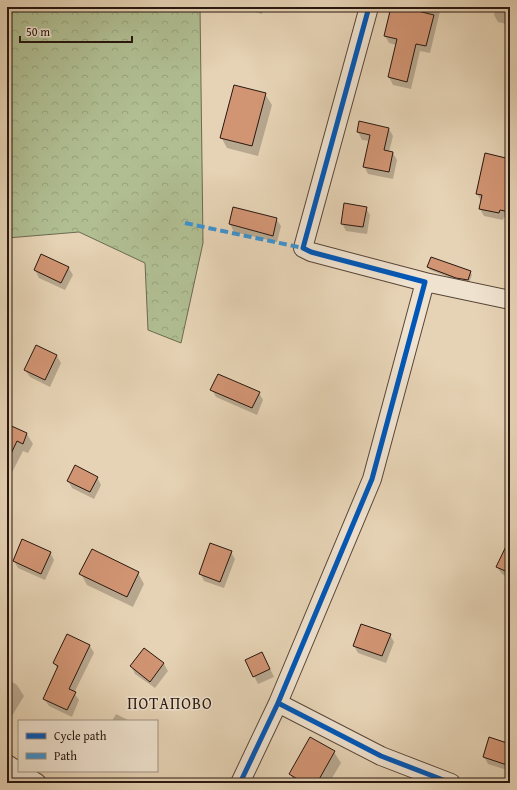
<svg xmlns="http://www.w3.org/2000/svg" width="517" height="790" viewBox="0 0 517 790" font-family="'Gentium Book Plus',serif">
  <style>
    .forest { fill: url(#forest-crowns); stroke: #6c6a50 }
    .shadow { fill: #0003 }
    .building { fill: #d29574; stroke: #28170f }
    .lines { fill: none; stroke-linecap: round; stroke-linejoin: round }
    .minor-casing { stroke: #584638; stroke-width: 20 }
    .minor { stroke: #efe2cf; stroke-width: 18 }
    .quiet { stroke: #3c93d2; stroke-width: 4; stroke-dasharray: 8 4; stroke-linecap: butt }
    .cycleway-casing { stroke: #efe2cf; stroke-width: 8 }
    .cycleway { stroke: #0057b8; stroke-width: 5 }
    .labels { text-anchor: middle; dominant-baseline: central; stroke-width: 3; stroke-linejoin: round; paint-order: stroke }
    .quarter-label { font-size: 16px; letter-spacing: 1px; fill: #28170f; stroke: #efe2cf }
  </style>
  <defs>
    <pattern id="forest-crowns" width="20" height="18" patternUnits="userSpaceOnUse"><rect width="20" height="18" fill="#b0be92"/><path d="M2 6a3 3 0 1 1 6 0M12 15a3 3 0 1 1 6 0" fill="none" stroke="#97a37d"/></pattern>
  </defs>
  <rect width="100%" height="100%" fill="#e6d3b5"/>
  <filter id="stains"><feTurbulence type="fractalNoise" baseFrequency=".005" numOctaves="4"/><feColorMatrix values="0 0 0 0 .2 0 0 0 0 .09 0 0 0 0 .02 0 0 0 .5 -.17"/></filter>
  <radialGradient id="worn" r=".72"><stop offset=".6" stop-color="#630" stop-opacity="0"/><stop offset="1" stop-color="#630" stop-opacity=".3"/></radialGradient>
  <path class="forest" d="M7 7H200L203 243 181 343 148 330 145 263 79 232 7 238Z"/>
  <path class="shadow" d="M247 7H264L262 14 249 10Z
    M392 7 404 8V7H441L430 53 420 51 411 89 393 85 389 77 396 45 389 43 385 36Z
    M496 7H510V25L498 22 494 15Z
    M265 94 272 105 258 156 227 148 221 137Z
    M360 122 389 129 393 136 389 152 393 153 397 160 393 179 368 174 364 166 370 141 362 140 358 132Z
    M510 123V134L508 131Z
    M510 160V218L504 217 503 220 484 216 480 209 482 202 477 194Z
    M366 208 370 215 367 234 346 231 342 223Z
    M276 219 281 226 277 242 234 232 230 224Z
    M42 255 68 267 73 275 65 290 39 278 35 270Z
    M428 267 470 272 472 275 469 283 459 281 430 270Z
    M36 347 57 356 61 363 50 387 30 377 25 370Z
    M212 390 259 393 263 400 257 415 216 397Z
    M7 425 27 434 33 444 28 453 23 451 7 482Z
    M97 477 101 485 94 499 72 488 68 481Z
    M510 547V578L502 574 497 567Z
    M50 552 54 560 45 580 18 568 14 561Z
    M231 552 235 559 224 588 204 581 200 573Z
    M138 573 144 584 133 607 87 585 81 574Z
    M68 635 90 646 94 653 74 693 79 700 72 717 49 706 44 699 58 670 54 663Z
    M390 635 394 642 386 663 358 653 354 646Z
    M144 649 164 664 168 671 155 688 135 674 131 666Z
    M246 660H266L274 677 258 684Z
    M7 679 17 685 24 696 7 724Z
    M510 684V694L508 690Z
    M116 714 130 721H112Z
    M510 745V771L488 764 484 757Z
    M334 752 341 763 329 783H295L290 774Z
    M154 778 163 783H152Z"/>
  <path class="building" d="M391 7H402L434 15 426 46 416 44 407 82 388 77 397 39 384 36Z
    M234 85 266 93 252 146 220 138Z
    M359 121 389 128 384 150 393 152 389 172 363 167 370 135 357 132Z
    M485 153 510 159V180L506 197 510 198V212L500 210 499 213 479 209 482 195 476 194Z
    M344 203 367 207 363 227 341 224Z
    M233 207 277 218 273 236 229 224Z
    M41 254 69 267 61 283 34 270Z
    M431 257 471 271 468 280 456 278 427 267Z
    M36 345 57 355 45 380 24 370Z
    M218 374 260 392 252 408 210 390Z
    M7 424 27 433 23 444 17 441 7 462Z
    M75 465 98 477 90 492 67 481Z
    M510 538V573L496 567Z
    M22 539 51 552 41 574 13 561Z
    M210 543 232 551 220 582 199 574Z
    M92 549 139 572 127 597 79 574Z
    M361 624 391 634 382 656 353 646Z
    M67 634 90 645 69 689 76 692 67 710 43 699 58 666 53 663Z
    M144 648 164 663 150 682 130 666Z
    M262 652 270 669 253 677 245 660Z
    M310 737 335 751 317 783H304L289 774Z
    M489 737 510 744V766L483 757Z"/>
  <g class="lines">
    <defs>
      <path id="minor" d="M425 282 510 300
        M278 703 381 756 451 783
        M7 764 37 783
        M240 783 278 703 372 479 425 282 311 252 303 248 369 7"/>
    </defs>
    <use href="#minor" class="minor-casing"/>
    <use href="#minor" class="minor"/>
    <path class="quiet" d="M185 223 303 248"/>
    <defs>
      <path id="cycleway" d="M278 703 381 756 451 783
        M240 783 278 703 372 479 425 282 311 252 303 248 369 7"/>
    </defs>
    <use href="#cycleway" class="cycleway-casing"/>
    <use href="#cycleway" class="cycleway"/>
  </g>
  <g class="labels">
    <g class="quarter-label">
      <text x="170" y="703">ПОТАПОВО</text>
    </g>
  </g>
  <rect width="517" height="790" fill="none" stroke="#e6d3b5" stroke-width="24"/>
  <rect x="8" y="8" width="501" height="774" fill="none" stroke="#28170f" stroke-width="2"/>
  <rect x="12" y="12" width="493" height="766" fill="none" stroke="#28170f"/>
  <rect x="18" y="720" width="140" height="52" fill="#efe2cf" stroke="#9f9182"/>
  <rect x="26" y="733" width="20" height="6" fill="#0057b8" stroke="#9f9182"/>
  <text x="54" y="740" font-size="12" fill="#28170f">Cycle path</text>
  <rect x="26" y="753" width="20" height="6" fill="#3c93d2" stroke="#9f9182"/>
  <text x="54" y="760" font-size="12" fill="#28170f">Path</text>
  <path d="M20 36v6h112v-6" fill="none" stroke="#28170f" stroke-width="2"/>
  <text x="26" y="36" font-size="12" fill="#28170f" stroke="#efe2cf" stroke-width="3" paint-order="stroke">50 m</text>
  <rect width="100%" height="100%" filter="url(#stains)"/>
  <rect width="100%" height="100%" fill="url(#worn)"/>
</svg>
